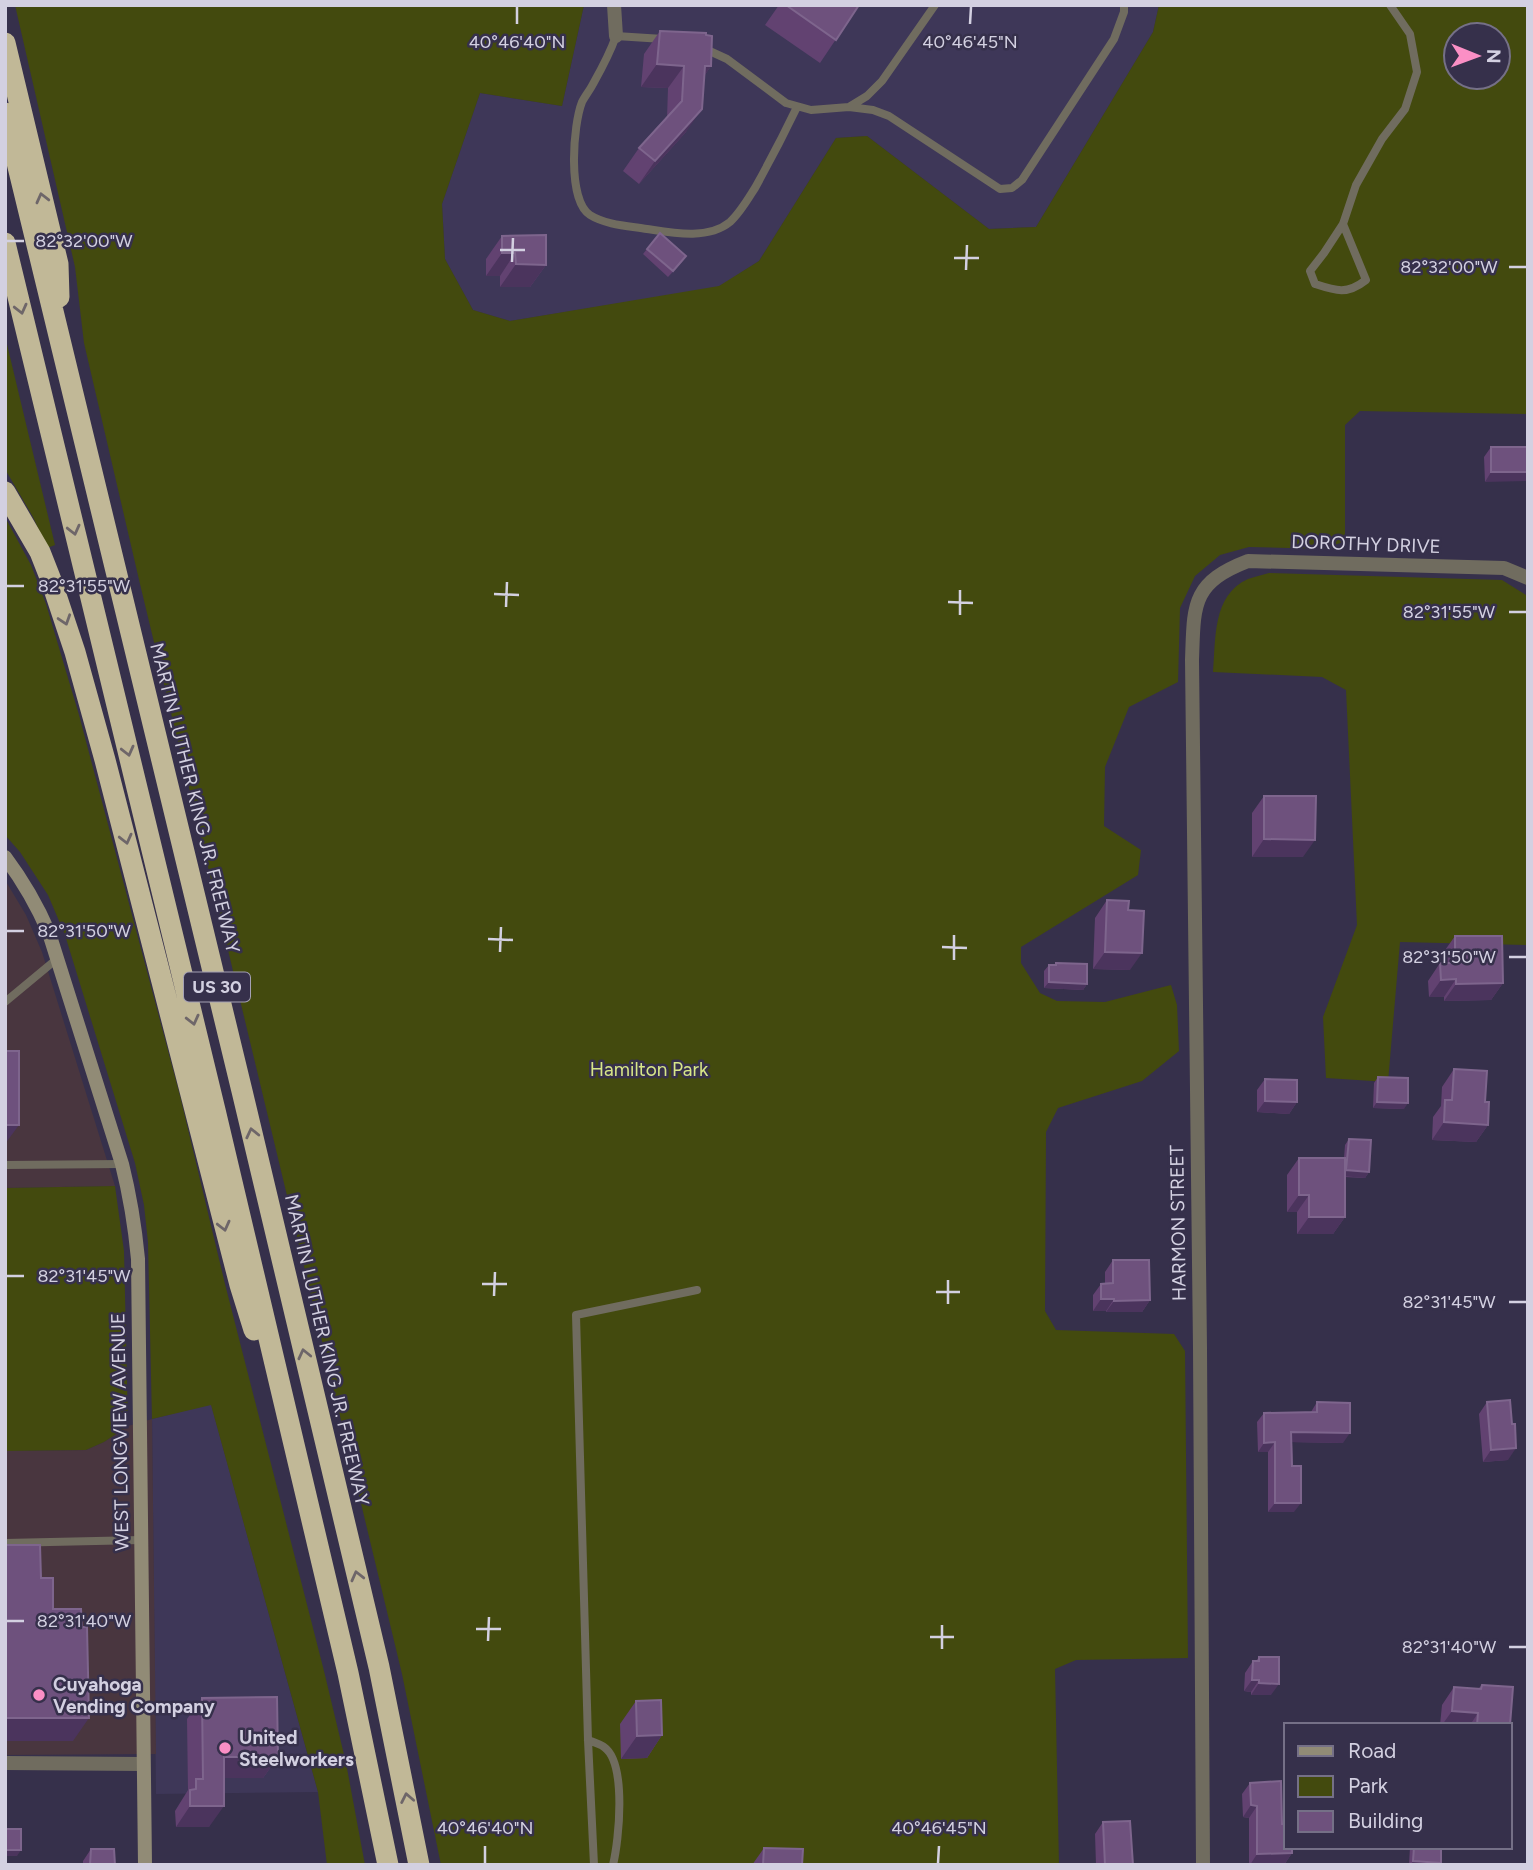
<svg xmlns="http://www.w3.org/2000/svg" width="1533" height="1870" viewBox="0 0 1533 1870" font-family="Figtree,sans-serif">
  <style>
    .built { fill: #3e3758 }
    .industrial { fill: #49363f }
    .green { fill: #434a0e; fill-rule: evenodd }
    .lines { fill: none; stroke-linecap: round; stroke-linejoin: round }
    .lane { stroke: #706c5f; stroke-width: 8 }
    .street { stroke: #706c5f; stroke-width: 14 }
    .secondary { stroke: #918b76; stroke-width: 14 }
    .highway { stroke: #c1b897; stroke-width: 21 }
    .wall { fill: #624271 }
    .shaded-wall { fill: #4b345d }
    .building { fill: #6e517d; stroke: #7e658d; stroke-width: 2 }
    .oneway { stroke: #6e6669 }
    .ticks { fill: none; stroke: #d3d0e1; stroke-width: 2.5 }
    .poi-dot { fill: #fb8fc5; stroke: #36304b; stroke-width: 2.5 }
    .labels { text-anchor: middle; dominant-baseline: central; stroke-width: 5; stroke-linejoin: round; paint-order: stroke }
    .shield { fill: #36304b; stroke: #a4a0b4; stroke-width: 2 }
    .shield-label { font-size: 18px; font-weight: bold; fill: #d3d0e1 }
    .street-label { font-size: 19px; fill: #d3d0e1; stroke: #36304b }
    .park-label { font-size: 19px; fill: #d8e788; stroke: #36304b }
    .poi-label { font-size: 19px; font-weight: bold; fill: #d3d0e1; stroke: #36304b; text-anchor: start }
    .ticks-label { font-size: 18px; text-anchor: middle; fill: #d3d0e1; stroke: #36304b; stroke-width: 5; stroke-linejoin: round; paint-order: stroke }
  </style>
  <rect width="100%" height="100%" fill="#36304b"/>
  <path class="built" d="M584 5H1159L1153 32 1036 227 989 229 867 136 836 138 759 261 719 287 510 321 473 310 445 259 442 204 480 93 562 106Z
    M211 1404 318 1792 156 1794 152 1419Z"/>
  <path class="industrial" d="M5 880 26 915 42 952 115 1186 5 1188Z
    M152 1419 156 1754 5 1755V1451L86 1450 104 1442 128 1426Z"/>
  <path class="green" d="M15 5H584L562 106 480 93 442 204 445 259 473 310 510 321 719 286 759 261 836 138 867 136 989 229 1036 227 1153 32 1159 5H1528V414L1360 411 1345 425V541L1325 549 1249 547 1220 555 1195 576 1180 608 1178 682 1129 707 1105 767 1104 826 1141 850 1138 875 1021 947V963L1040 993 1057 1001 1105 1002 1171 985 1177 1005 1179 1051 1142 1081 1058 1108 1046 1132 1045 1311 1056 1330 1174 1334 1185 1351 1188 1658 1076 1660 1055 1669 1059 1865H441L402 1674 140 584 84 343 75 267ZM1456 35H1498V77H1456Z
    M5 336 55 545 47 548 33 517 5 469Z
    M5 517 31 565 46 604 79 715 180 1096 225 1284 324 1671 346 1763 365 1865H327L318 1792 211 1405 152 1419 148 1242 144 1205 135 1163 65 935 48 895 20 852 5 835Z
    M1269 573 1502 580 1526 595 1528 598V945L1400 942 1388 1082 1326 1078 1323 1017 1357 925 1346 690 1322 677 1213 672C1216 639 1212 595 1248 579 1254 577 1262 575 1269 573Z
    M115 1186 124 1251 128 1426 104 1442 86 1450 5 1451V1188Z"/>
  <g class="lines">
    <path class="lane" d="M663 39 616 36C610 53 602 68 593 84 590 90 585 96 582 102 573 125 567 200 590 215 606 225 629 226 647 229 673 233 708 240 730 222 740 213 748 199 755 188 770 161 784 134 797 107
      M703 48 727 59 786 103 811 110 849 107 873 110 889 116 1000 189 1012 188 1022 180 1114 39 1124 12V5
      M849 107 867 96 882 81 935 5
      M1343 224 1366 280C1347 295 1336 291 1315 284L1310 271 1324 253 1343 224 1356 185 1382 139 1405 109 1417 72 1410 34 1390 5
      M5 1002 58 958
      M5 1165 122 1164
      M5 1543 141 1540
      M588 1740C593 1742 600 1744 604 1747 627 1763 619 1840 613 1865
      M594 1865 588 1740 576 1315 697 1290"/>
    <path class="street" d="M614 5 616 36
      M5 1763 143 1764
      M1203 1865 1200 1348 1192 660C1194 605 1191 583 1248 561L1504 568 1528 578"/>
    <path class="secondary" d="M5 857C23 881 37 905 49 933L122 1164C130 1196 135 1227 138 1259L145 1865"/>
    <path class="highway" d="M5 43 58 264 59 297
      M5 113 242 1091 379 1667 419 1865
      M5 243 215 1110 348 1673 388 1865
      M5 492 40 552 51 580 75 652 105 760 240 1285 254 1330"/>
  </g>
  <path class="wall" d="M779 5H859L820 63 765 25Z
    M660 31 706 35 711 66 704 76 686 132 639 184 623 171 639 148 667 118 668 88 641 87 644 54Z
    M502 236 546 265 530 287H500V276H486V259Z
    M647 249 682 262 668 277 643 254Z
    M1491 447H1528L1485 482 1484 457Z
    M1264 796 1303 857H1252V813Z
    M1107 900 1128 910 1130 970 1093 969 1095 918Z
    M1455 936 1503 983 1491 1000 1444 1001V997H1429L1428 981 1440 963H1443V953Z
    M1056 963 1087 984 1083 990 1044 988V971L1049 965H1055Z
    M1454 1069 1485 1102 1488 1125 1476 1142 1432 1140 1433 1117 1441 1106 1442 1087Z
    M1378 1077 1404 1109 1373 1108 1374 1083Z
    M1265 1079 1297 1102 1289 1114 1257 1112V1090Z
    M1349 1139 1369 1172 1365 1178 1345 1177V1217L1333 1234H1297V1212H1287V1175L1299 1158H1344L1345 1145Z
    M1113 1260 1150 1300 1142 1312H1106V1311H1093V1295L1101 1284 1105 1283V1272Z
    M1317 1402 1343 1443 1292 1442 1294 1512H1268V1452H1258L1257 1422 1264 1413 1311 1412Z
    M1487 1402 1508 1460 1483 1462 1479 1414Z
    M1259 1657 1271 1695H1251V1692L1244 1691 1245 1673 1253 1661H1256Z
    M1482 1685 1510 1725H1440L1442 1705 1454 1687 1478 1689Z
    M202 1698 278 1757 263 1778H224L209 1827H176L175 1811 188 1790 187 1719Z
    M636 1701 662 1735 647 1758 621 1759 620 1724Z
    M1250 1783 1282 1824 1292 1853 1284 1865H1249V1818L1243 1817 1242 1794Z
    M1103 1822 1133 1865H1096L1095 1834Z
    M1410 1847H1441L1439 1865H1409Z
    M764 1848 802 1865H752Z
    M91 1849 115 1865H83V1861Z"/>
  <path class="shaded-wall" d="M657 64 684 66 668 88 641 87Z
    M705 66H711L695 89Z
    M702 109 686 132 639 184 655 161Z
    M502 253H515L500 276H486Z
    M516 264 546 265 530 287H500Z
    M1491 472H1528V481L1485 482Z
    M1264 839 1315 840 1303 857H1252Z
    M1105 952 1142 953 1130 970 1093 969Z
    M1456 979 1444 997H1429L1441 980Z
    M1049 982 1087 984 1083 990 1044 988Z
    M1503 983 1491 1000 1444 1001 1456 984Z
    M1265 1101 1297 1102 1289 1114 1257 1112Z
    M1377 1102 1408 1103 1404 1109 1373 1108Z
    M1444 1122 1488 1125 1476 1142 1432 1140Z
    M5 1125H19L5 1144Z
    M1346 1170 1369 1172 1365 1178 1342 1176Z
    M1299 1195H1309L1297 1212H1287Z
    M1309 1217H1345L1333 1234H1297Z
    M1101 1299H1114L1106 1311H1093Z
    M1150 1300 1142 1312H1106L1114 1301Z
    M1291 1432 1350 1433 1343 1443 1285 1442Z
    M1275 1442 1268 1452H1258L1264 1443Z
    M1516 1448 1508 1460 1483 1462 1491 1450Z
    M1275 1503H1301L1294 1512H1268Z
    M1252 1680H1259L1251 1692 1244 1691Z
    M1259 1683 1279 1684 1271 1695H1251Z
    M1452 1711 1478 1713 1470 1725H1442Z
    M5 1718H89L73 1741H5Z
    M662 1735 647 1758 621 1759 637 1736Z
    M224 1757H278L263 1778H209Z
    M1251 1805 1257 1806 1249 1818 1243 1817Z
    M190 1806H224L209 1827H176Z
    M5 1850H21L17 1856H5Z
    M1292 1853 1284 1865H1250L1257 1854Z
    M1413 1861 1441 1863 1439 1865H1411Z"/>
  <path class="building" d="M786 5H859L836 40Z
    M660 31 706 33V35L712 36 711 66H705L702 109 655 161 639 148 682 101 684 66 657 64Z
    M660 233 686 256 673 271 647 249Z
    M546 235V265L516 264 515 253H502V236Z
    M1491 447H1528V472H1491Z
    M1264 796H1316L1315 840 1264 839Z
    M1107 900 1129 901 1128 910 1144 911 1142 953 1105 952Z
    M1455 936H1502L1503 983 1456 984V979L1441 980 1440 963H1455Z
    M1056 963 1087 964V984L1049 982V965H1056Z
    M5 1051H19V1125H5Z
    M1454 1069 1487 1071 1485 1102H1489L1488 1125 1444 1122 1445 1100H1452Z
    M1378 1077 1408 1078V1103L1377 1102Z
    M1265 1079 1297 1080V1102L1265 1101Z
    M1349 1139 1371 1140 1369 1172 1346 1170Z
    M1299 1158H1345V1217H1309V1195H1299Z
    M1113 1260H1149L1150 1300 1114 1301V1299H1101V1284L1113 1283Z
    M1510 1400 1512 1424H1515L1516 1448 1491 1450 1487 1402Z
    M1317 1402 1350 1403V1433L1291 1432 1292 1466H1301V1503H1275V1442L1264 1443V1413L1317 1412Z
    M5 1545H40L41 1578H53V1609H81L82 1627H87L89 1718H5Z
    M1259 1657H1279V1684L1259 1683V1680H1252L1253 1661H1259Z
    M1482 1685 1513 1687 1510 1725H1477L1478 1713 1452 1711 1454 1687 1481 1689Z
    M277 1697 278 1757H224V1806H190V1790L196 1789V1779H203L202 1698Z
    M661 1700 662 1735 637 1736 636 1701Z
    M1281 1781 1282 1824H1286V1847H1292V1853L1257 1854V1806L1251 1805 1250 1783Z
    M1130 1821 1133 1865H1105L1103 1822Z
    M5 1829H21V1850H5Z
    M1414 1847H1441V1863L1413 1861Z
    M764 1848 803 1849 802 1865H763Z
    M91 1849H114L115 1865H90Z"/>
  <defs><path id="oneway-chevron" d="M-2-3.5L2.5 0L-2 3.5" fill="none" stroke-width="1.6" stroke-linecap="round" stroke-linejoin="round" transform="scale(1.75)"/></defs>
  <g class="oneway">
    <use href="#oneway-chevron" transform="translate(42 198) rotate(-104)"/>
    <use href="#oneway-chevron" transform="translate(21 309) rotate(76)"/>
    <use href="#oneway-chevron" transform="translate(74 530) rotate(76)"/>
    <use href="#oneway-chevron" transform="translate(65 620) rotate(72)"/>
    <use href="#oneway-chevron" transform="translate(128 751) rotate(76)"/>
    <use href="#oneway-chevron" transform="translate(126 839) rotate(76)"/>
    <use href="#oneway-chevron" transform="translate(193 1020) rotate(76)"/>
    <use href="#oneway-chevron" transform="translate(252 1133) rotate(-103)"/>
    <use href="#oneway-chevron" transform="translate(224 1226) rotate(76)"/>
    <use href="#oneway-chevron" transform="translate(304 1354) rotate(-103)"/>
    <use href="#oneway-chevron" transform="translate(357 1576) rotate(-104)"/>
    <use href="#oneway-chevron" transform="translate(407 1798) rotate(-101)"/>
  </g>
  <path class="ticks" d="M517 24V7M970 24 971 7M7 241H24M500 250H525M954 258H979M512 262 513 238M1509 267H1526M966 270 967 245M7 586H24M494 594 519 595M948 602 973 603M506 607 507 582M1509 612H1526M960 615V590M7 931H24M488 939 513 940M942 947 967 948M500 952 501 927M1509 957H1526M954 960V935M7 1276H24M482 1284H507M936 1292H960M494 1296 495 1272M1509 1302H1526M948 1304V1280M7 1621H24M476 1629H501M930 1637H954M488 1641 489 1617M1509 1647H1526M942 1649V1625M485 1863V1846M938 1863 939 1846"/>
  <g class="poi-dot">
    <circle cx="39" cy="1695" r="7"/>
    <circle cx="225" cy="1748" r="7"/>
  </g>
  <g class="labels">
    <rect class="shield" x="184" y="972.5" width="66" height="29" rx="5"/>
    <g class="shield-label">
      <text x="217" y="987">US 30</text>
    </g>
    <g class="street-label">
      <text transform="translate(1366 544) rotate(2)">DOROTHY DRIVE</text>
      <text transform="translate(195 798) rotate(76)">MARTIN LUTHER KING JR. FREEWAY</text>
      <text transform="translate(1178 1223) rotate(-91)">HARMON STREET</text>
      <text transform="translate(327 1350) rotate(77)">MARTIN LUTHER KING JR. FREEWAY</text>
      <text transform="translate(120 1432) rotate(-91)">WEST LONGVIEW AVENUE</text>
    </g>
    <g class="park-label">
      <text x="649" y="1069">Hamilton Park</text>
    </g>
    <g class="poi-label">
      <text x="53" y="1684">Cuyahoga<tspan x="53" dy="22">Vending Company</tspan></text>
      <text x="239" y="1737">United<tspan x="239" dy="22">Steelworkers</tspan></text>
    </g>
  </g>
  <g class="ticks-label">
    <text x="517" y="48">40°46'40"N</text>
    <text x="970" y="48">40°46'45"N</text>
    <text x="84" y="247">82°32'00"W</text>
    <text x="1449" y="273">82°32'00"W</text>
    <text x="84" y="592">82°31'55"W</text>
    <text x="1449" y="618">82°31'55"W</text>
    <text x="84" y="937">82°31'50"W</text>
    <text x="1449" y="963">82°31'50"W</text>
    <text x="84" y="1282">82°31'45"W</text>
    <text x="1449" y="1308">82°31'45"W</text>
    <text x="84" y="1627">82°31'40"W</text>
    <text x="1449" y="1653">82°31'40"W</text>
    <text x="485" y="1834">40°46'40"N</text>
    <text x="939" y="1834">40°46'45"N</text>
  </g>
  <rect width="1533" height="1870" fill="none" stroke="#d3d0e1" stroke-width="14"/>
  <rect x="1284" y="1723" width="228" height="126" fill="#36304b" stroke="#757087" stroke-width="2"/>
  <rect x="1298" y="1746" width="35" height="10" fill="#918b76" stroke="#757087" stroke-width="2"/>
  <text x="1348" y="1758" font-size="21" fill="#d3d0e1">Road</text>
  <rect x="1298" y="1776" width="35" height="21" fill="#434a0e" stroke="#757087" stroke-width="2"/>
  <text x="1348" y="1793" font-size="21" fill="#d3d0e1">Park</text>
  <rect x="1298" y="1811" width="35" height="21" fill="#6e517d" stroke="#757087" stroke-width="2"/>
  <text x="1348" y="1828" font-size="21" fill="#d3d0e1">Building</text>
  <g transform="translate(1477 56) rotate(91)"><circle r="33" fill="#36304b" stroke="#757087" stroke-width="2"/>
  <path d="M0-5L12 26L0 18L-12 26Z" fill="#fb8fc5"/>
  <text y="-10" font-size="19" font-weight="bold" text-anchor="middle" fill="#d3d0e1">N</text>
  </g>
</svg>
